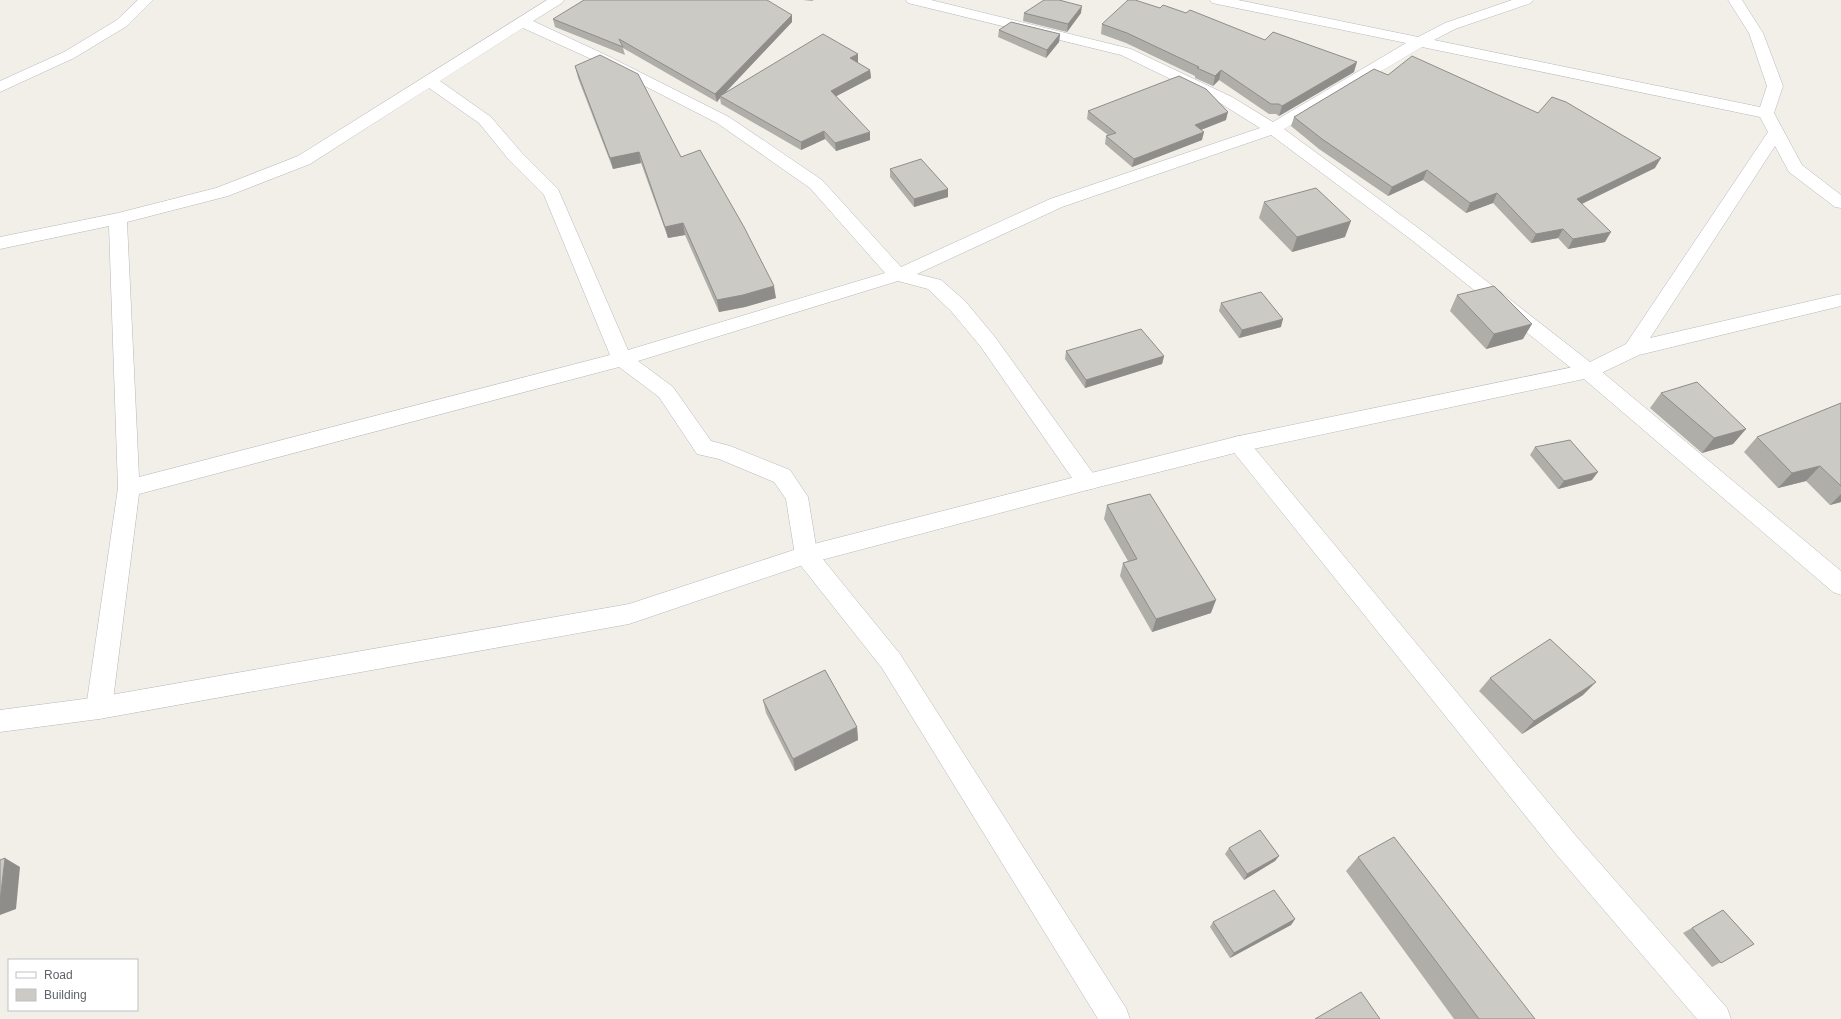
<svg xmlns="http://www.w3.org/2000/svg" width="1841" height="1019" viewBox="0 0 1841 1019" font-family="Helvetica,sans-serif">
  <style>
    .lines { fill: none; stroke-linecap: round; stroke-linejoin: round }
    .lane-casing { stroke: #b5b8bc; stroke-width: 1 }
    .street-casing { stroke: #b5b8bc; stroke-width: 1 }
    .lane { fill: #fff; fill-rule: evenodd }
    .street { fill: #fff; fill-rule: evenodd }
    .wall { fill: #afaea9 }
    .shaded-wall { fill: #8f8d8a }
    .building { fill: #cccac5; stroke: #8f8d8a }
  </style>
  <rect width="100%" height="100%" fill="#f1efe8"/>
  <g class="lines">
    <defs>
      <path id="lane" d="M138 0H153L127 26 74 58 0 92V81L64 52 117 20Z
        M547 0H564L562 3 533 21 608 56 729 117 822 180 901 267 1050 199 1260 128 1220 103 1121 55 908 3 906 0H931L1131 49 1232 97 1273 122 1406 43 1217 4 1212 3 1210 0H1238L1418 37 1445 23 1512 0H1533L1531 3 1455 29 1434 40 1760 107 1767 86 1749 33 1728 0H1742L1763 33 1783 86 1774 113 1802 165 1841 195V208L1835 207 1789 172 1775 146 1650 338 1841 294V306L1639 355 1595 376 1588 378 1581 376 1413 241 1271 135 1062 207 917 274 941 280 965 301 995 337 1095 476 1098 482 1095 488 1087 490 1079 488 981 347 951 311 928 289 898 281 638 361 673 387 711 441 730 446 790 470 808 497 817 552 900 654 1126 1008 1130 1019H1098L882 668 798 562 795 555 786 499 774 482 719 459 697 454 659 397 619 367 139 494 112 708 108 716 99 719 90 716 86 708 118 488 109 226 0 249V237L118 213 216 188 298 156ZM523 28 598 62 717 123 810 188 885 273 628 350 558 189 521 152 491 117 440 81ZM1422 47 1760 117 1768 132 1626 344 1590 362 1425 233 1284 129ZM429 88 479 123 509 160 544 195 610 355 139 477 127 222 228 196 310 164Z
        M1239 436 1246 438 1576 836 1727 1008 1731 1019H1697L1556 854 1232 450 1228 444 1232 438Z"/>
      <path id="street" d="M1588 364 1595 366 1841 571V595L1833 592 1584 379 1239 452 1087 490 806 564 629 624 99 719 0 732V710L99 697 629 604 806 546 1087 474 1239 436Z"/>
    </defs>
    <use href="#lane" class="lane-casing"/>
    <use href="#street" class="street-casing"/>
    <use href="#lane" class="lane"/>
    <use href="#street" class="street"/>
  </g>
  <path class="wall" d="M803 0H814L812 1Z
    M1024 13H1081L1067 32 1023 21Z
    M553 19 792 22 725 93 858 62V63L870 70 871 78 836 96 870 140 836 151 825 139 801 150 721 104 720 98 717 102 623 48 625 55 555 27Z
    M1102 24 1265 40 1354 72 1279 116 1276 114H1269L1219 80 1213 86 1195 78V76L1126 43 1101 34Z
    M999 30 1060 34 1059 42 1046 58 998 37Z
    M575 66 681 157 776 298 745 307 719 312 685 235 668 238 641 163 613 169 578 78Z
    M1388 75 1538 113 1655 168 1582 204 1605 242 1568 249 1558 238 1531 243 1493 203 1466 213 1423 180 1388 196 1319 149 1291 126 1294 117Z
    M1088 111 1226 120 1201 130 1202 140 1132 167 1105 144 1106 136 1108 135 1087 119Z
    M890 169 948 197 914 207 890 177Z
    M1264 202 1345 237 1292 252 1259 218Z
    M1457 295 1523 339 1486 349 1450 311Z
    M1221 303 1281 327 1239 338 1219 311Z
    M1066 351 1164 356 1162 364 1085 388 1065 359Z
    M1661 393 1746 429 1733 444 1702 453 1650 408Z
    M1841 403V502L1830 505 1806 481 1778 488 1744 452 1757 437Z
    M1535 447 1592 480 1558 489 1530 455Z
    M1107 505 1211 613 1152 632 1120 576 1123 563 1128 561 1104 519Z
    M1490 678 1583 695 1522 734 1479 691Z
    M763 700 857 727 858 740 795 771 766 713Z
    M1229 848 1279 856 1275 861 1244 880 1225 854Z
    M1358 857 1535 1019H1454L1346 871Z
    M1723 910 1754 944 1712 967 1683 933Z
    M1295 919 1291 925 1230 958 1210 927 1213 922Z"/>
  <path class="shaded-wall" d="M1082 6 1081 13 1067 32 1068 24Z
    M792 15V22L721 97 720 96V98L717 102 715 94Z
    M1060 34 1059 42 1046 58 1047 50Z
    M858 54V62L850 66V58Z
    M1357 62 1354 72 1279 116 1282 106Z
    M870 70 871 78 831 99V91Z
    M1221 70 1219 80 1213 86 1215 76Z
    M1228 112 1226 120 1193 133 1195 125Z
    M824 131 825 139 801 150V142Z
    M870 132V140L836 151 835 143Z
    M1204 132 1202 140 1132 167 1134 159Z
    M639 152 641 163 613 169 610 158Z
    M1661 158 1655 168 1571 209 1577 199Z
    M1427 170 1423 180 1388 196 1392 187Z
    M948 189V197L914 207V199Z
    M1497 193 1493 203 1466 213 1470 203Z
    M1351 221 1345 237 1292 252 1297 237Z
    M683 223 685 235 668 238 665 227Z
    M1563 229 1558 238 1531 243 1536 234Z
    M1611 232 1605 242 1568 249 1573 239Z
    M774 286 776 298 745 307 719 312 717 300Z
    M1283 319 1281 327 1239 338 1242 330Z
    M1532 324 1523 339 1486 349 1494 334Z
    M1164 356 1162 364 1085 388 1086 380Z
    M1746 429 1733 444 1702 453 1714 438Z
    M1820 466 1806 481 1778 488 1792 473Z
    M1598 472 1592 480 1558 489 1564 481Z
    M1841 494V502L1830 505Z
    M1216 600 1211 613 1152 632 1156 619Z
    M1596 682 1583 695 1522 734 1534 721Z
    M857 727 858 740 795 771 793 759Z
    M1279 856 1275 861 1244 880 1247 874Z
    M5 858 20 867 16 909 0 915V901Z
    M1295 919 1291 925 1230 958 1234 953Z"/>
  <path class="building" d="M584 0H767L792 15 715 94 619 39 623 47 553 19Z
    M1044 0H1059L1082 6 1068 24 1024 13Z
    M1128 0H1135L1160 8 1163 5 1186 13 1190 10 1265 40 1273 32 1357 62 1282 106 1279 104H1271L1221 70 1215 76 1197 68 1199 67 1127 33 1102 24Z
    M1011 22 1060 34 1047 50 999 30Z
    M823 34 858 54 850 58 870 70 831 91 870 132 835 143 824 131 801 142 720 96Z
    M600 55 638 74 681 157 700 150 744 227 774 286 743 295 717 300 683 223 665 227 639 152 610 158 575 66Z
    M1412 56 1538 113 1552 97 1566 102 1661 158 1577 199 1611 232 1573 239 1563 229 1536 234 1497 193 1470 203 1427 170 1392 187 1322 139 1294 117 1374 69 1388 75Z
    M1179 76 1206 89 1228 112 1195 125 1204 132 1134 159 1106 136 1116 133 1088 111Z
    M921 159 948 189 914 199 890 169Z
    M1316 188 1351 221 1297 237 1264 202Z
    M1494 286 1532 324 1494 334 1457 295Z
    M1261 292 1283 319 1242 330 1221 303Z
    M1141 329 1164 356 1086 380 1066 351Z
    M1697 382 1746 429 1714 438 1661 393Z
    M1841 403V486L1820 466 1792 473 1757 437Z
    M1570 440 1598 472 1564 481 1535 447Z
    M1150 494 1216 600 1156 619 1123 563 1137 559 1107 505Z
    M1550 639 1596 682 1534 721 1490 678Z
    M825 670 857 727 793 759 763 700Z
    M1260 830 1279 856 1247 874 1229 848Z
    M1394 837 1535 1019H1479L1358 857Z
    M5 858 0 901V860Z
    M1274 890 1295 919 1234 953 1213 922Z
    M1723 910 1754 944 1721 963 1692 928Z
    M1361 992 1380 1019H1315Z"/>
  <rect x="8" y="959" width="130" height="52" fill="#ffffff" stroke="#bfc1c3"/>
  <rect x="16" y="972" width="20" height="6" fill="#ffffff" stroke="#bfc1c3"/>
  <text x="44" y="979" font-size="12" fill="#5f6368">Road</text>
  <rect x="16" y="989" width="20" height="12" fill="#cccac5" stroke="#bfc1c3"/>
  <text x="44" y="999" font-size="12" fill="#5f6368">Building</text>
</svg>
